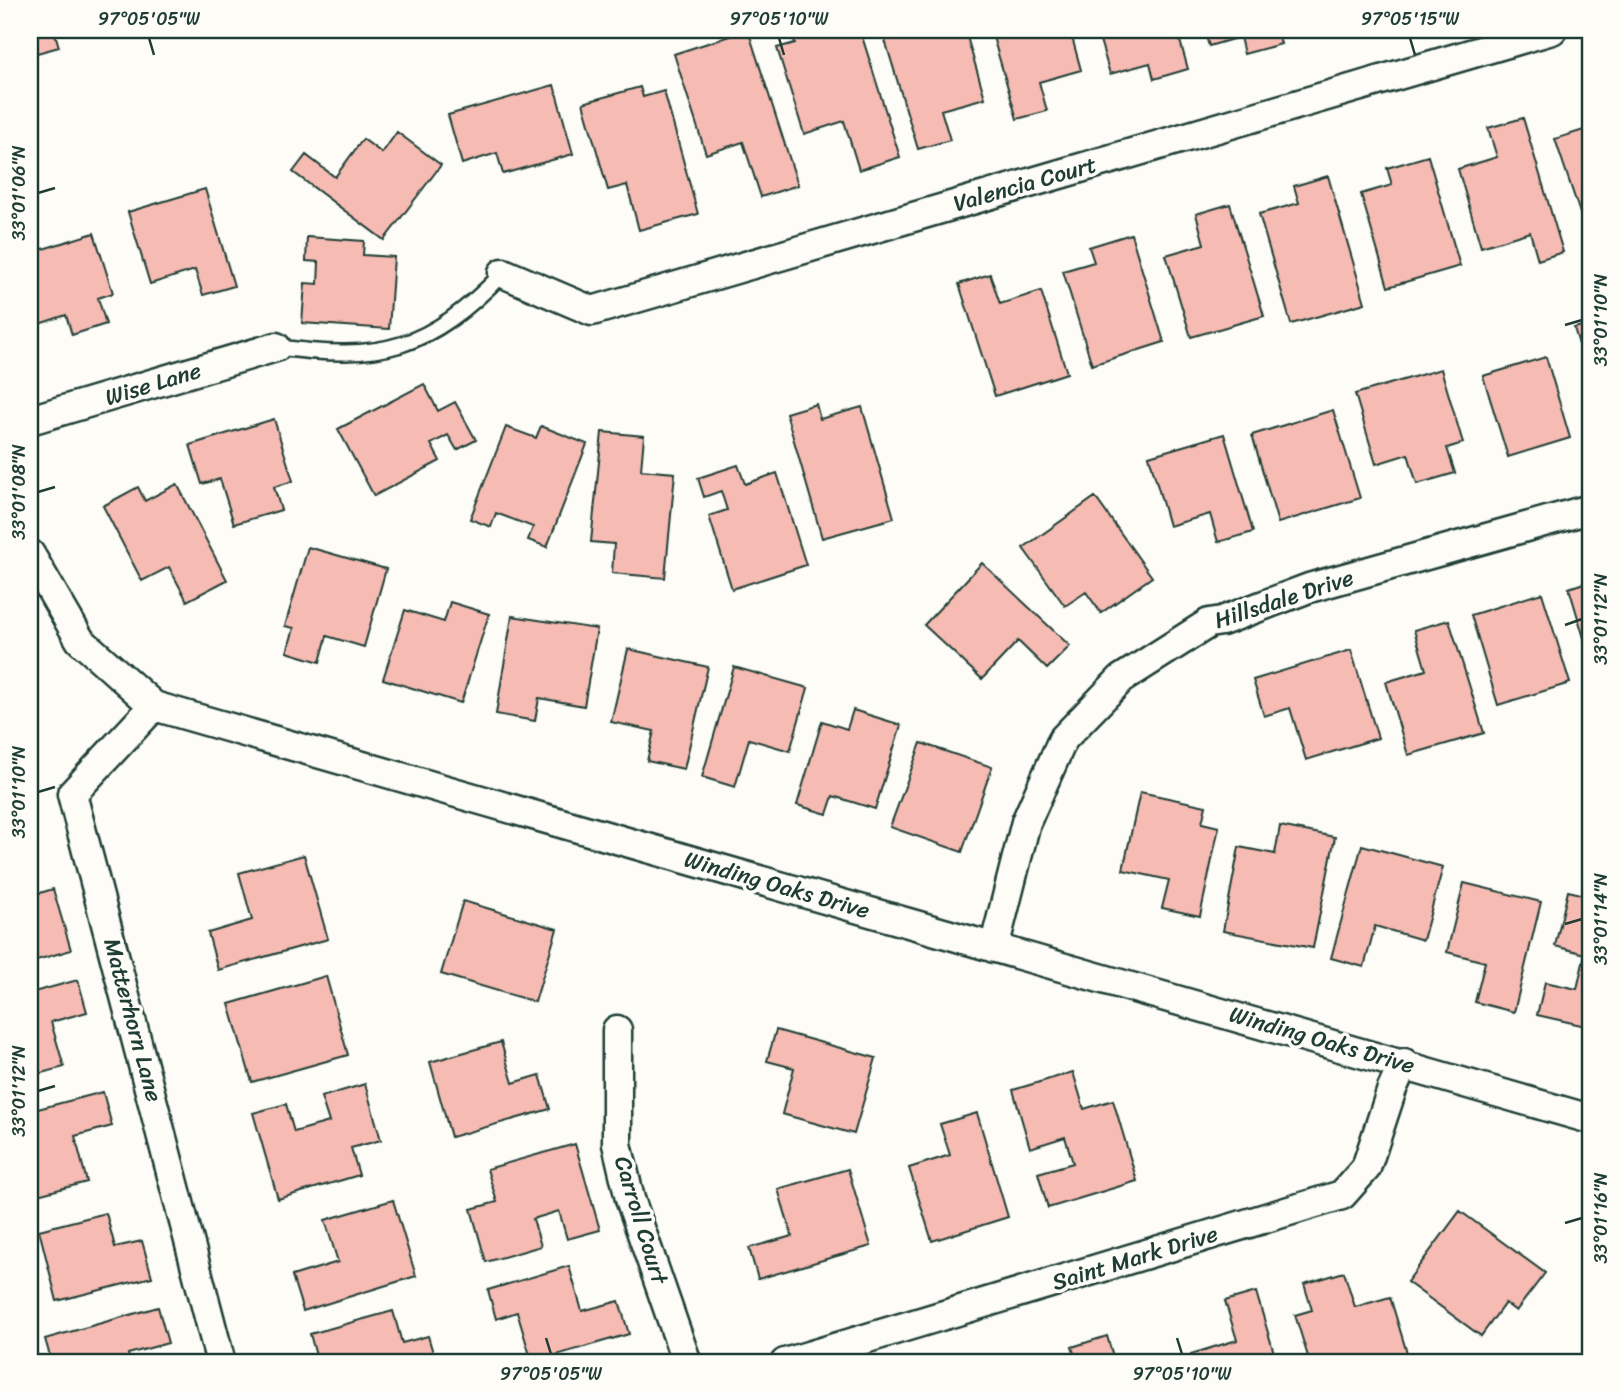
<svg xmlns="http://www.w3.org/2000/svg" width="1620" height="1393" viewBox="0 0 1620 1393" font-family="Sriracha,sans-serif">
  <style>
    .building { fill: #f6bbb2; stroke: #1f3d34; stroke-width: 2 }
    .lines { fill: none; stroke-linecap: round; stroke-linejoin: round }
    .lane-casing { stroke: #1f3d34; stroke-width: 19 }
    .street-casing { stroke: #1f3d34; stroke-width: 33 }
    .lane { stroke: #fdfcf7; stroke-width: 14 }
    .street { stroke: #fdfcf7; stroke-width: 28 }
    .ticks { fill: none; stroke: #1f3d34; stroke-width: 2.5 }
    .labels { text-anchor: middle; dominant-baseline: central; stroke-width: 7; stroke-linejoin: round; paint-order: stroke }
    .street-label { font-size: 23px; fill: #1f3d34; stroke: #fdfcf7 }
    .neatline { fill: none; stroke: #1f3d34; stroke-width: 2.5 }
    .ticks-label { font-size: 18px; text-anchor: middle; fill: #1f3d34 }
  </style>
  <rect width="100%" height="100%" fill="#fdfcf7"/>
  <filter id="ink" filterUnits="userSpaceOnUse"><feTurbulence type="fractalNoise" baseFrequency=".0143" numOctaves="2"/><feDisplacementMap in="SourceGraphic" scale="14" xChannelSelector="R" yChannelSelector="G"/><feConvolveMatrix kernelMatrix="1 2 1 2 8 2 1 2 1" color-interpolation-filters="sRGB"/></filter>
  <g filter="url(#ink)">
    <path class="building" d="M30 30H54L59 47 30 55Z
      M748 30 798 185 761 197 743 142 706 154 674 54Z
      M791 30H860L900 157 859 170 844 121 804 134 777 48 795 43Z
      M882 30H965L985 98 941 110 950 140 918 149Z
      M991 30H1070L1081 70 1039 82 1047 111 1017 119Z
      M1097 30H1177L1188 69 1154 79 1150 63 1110 74Z
      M1204 30H1277L1281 44 1244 54 1240 37 1209 46Z
      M554 85 573 154 503 174 497 153 462 164 448 115Z
      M640 87 643 97 664 91 698 214 639 230 627 185 608 190 583 103Z
      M1523 118 1563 252 1538 260 1530 232 1481 247 1458 169 1497 157 1488 128Z
      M1590 128V226L1585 228 1555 139Z
      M397 132 441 165 384 240 293 172 306 155 335 177 363 139 382 153Z
      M1428 156 1460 266 1388 287 1361 194 1392 185 1387 168Z
      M1328 176 1365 303 1291 324 1259 214 1299 203 1294 186Z
      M205 189 234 286 203 295 195 270 150 284 128 212Z
      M1230 204 1264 316 1191 337 1166 255 1204 244 1196 214Z
      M94 233 113 293 98 298 106 324 72 335 66 315 33 326 30 317V253Z
      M1131 234 1164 342 1092 365 1063 271 1094 262 1089 247Z
      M307 237 364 241 363 255 394 257 389 329 302 323 305 283 318 284 319 262 306 261Z
      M990 274 1000 304 1041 291 1067 373 995 396 959 284Z
      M1590 324V381L1574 328Z
      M1546 357 1570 438 1508 457 1483 376Z
      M1441 369 1463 443 1447 448 1455 473 1417 484 1408 454 1376 464 1355 394Z
      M424 384 438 411 455 402 476 440 457 450 448 435 431 444 440 461 374 496 338 429Z
      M816 404 820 419 862 407 894 518 822 538 786 413Z
      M1333 410 1360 498 1278 523 1252 435Z
      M274 419 293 481 274 487 281 510 234 524 220 479 202 484 190 445Z
      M541 426 587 444 547 547 528 540 533 527 496 513 491 527 470 519 506 427 536 438Z
      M602 432 644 436 641 470 675 473 665 578 612 573 614 544 591 542Z
      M1224 434 1253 532 1218 542 1210 514 1169 526 1149 456Z
      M738 465 745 484 777 473 806 565 732 589 709 516 727 510 721 491 704 497 698 478Z
      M177 484 227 580 187 601 169 567 142 581 103 506 138 487 145 501Z
      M1095 497 1152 577 1101 613 1086 592 1065 606 1023 548Z
      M308 547 386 569 364 647 327 636 320 662 287 652 294 628 285 626Z
      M982 563 1070 646 1047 669 1018 641 982 679 924 625Z
      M1590 581V658L1569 588Z
      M1542 593 1570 683 1498 705 1471 615Z
      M450 602 489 614 461 703 383 679 405 610 444 622Z
      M512 616 597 629 584 706 539 698 535 721 496 714Z
      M1449 620 1484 733 1408 755 1386 682 1426 670 1414 630Z
      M628 649 708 667 684 769 647 761 654 731 611 722Z
      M1351 650 1378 738 1306 760 1290 708 1264 716 1253 680Z
      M734 667 808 688 790 751 749 739 735 787 702 777Z
      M853 710 901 725 875 809 833 796 827 814 797 805 822 721 847 729Z
      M921 743 992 767 962 852 890 827Z
      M1140 792 1206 806 1202 823 1219 827 1200 916 1162 908 1169 880 1123 870Z
      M1280 826 1335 837 1313 948 1223 931 1239 847 1275 854Z
      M1362 845 1443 867 1423 940 1375 926 1364 967 1331 958Z
      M304 855 328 939 218 970 208 933 252 920 239 873Z
      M1464 883 1541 902 1514 1012 1475 1002 1485 962 1447 952Z
      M53 889 71 950 30 962V896Z
      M1568 891 1590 896V1027L1537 1015 1545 982 1577 989 1585 954 1555 946Z
      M463 901 557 929 535 1002 441 974Z
      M326 976 348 1055 252 1082 229 1004Z
      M78 980 87 1012 51 1022 64 1067 30 1076V993Z
      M776 1030 876 1058 854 1134 782 1114 794 1068 767 1061Z
      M501 1042 513 1083 540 1075 550 1109 451 1137 430 1062Z
      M1073 1072 1084 1109 1113 1100 1137 1181 1048 1208 1038 1173 1073 1163 1065 1137 1030 1148 1013 1090Z
      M365 1084 381 1140 351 1148 359 1175 278 1199 253 1113 286 1104 294 1132 329 1122 321 1097Z
      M103 1092 112 1126 75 1136 87 1182 30 1197V1111Z
      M977 1113 1008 1217 932 1241 909 1168 950 1155 940 1124Z
      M575 1144 600 1230 567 1239 559 1211 533 1219 541 1246 486 1262 471 1209 497 1202 487 1169Z
      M848 1169 871 1246 758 1279 749 1248 792 1236 778 1189Z
      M393 1200 416 1276 303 1311 292 1276 338 1262 325 1220Z
      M1460 1211 1545 1273 1516 1311 1505 1303 1481 1336 1407 1282Z
      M106 1213 115 1247 142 1241 152 1277 57 1301 39 1230Z
      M569 1266 582 1311 619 1301 629 1334 532 1362 517 1312 496 1319 488 1290Z
      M1344 1272 1355 1307 1390 1297 1410 1363H1310L1295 1315 1312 1310 1304 1284Z
      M1256 1292 1277 1363H1193L1191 1354 1237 1340 1225 1301Z
      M158 1307 168 1343 128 1354 130 1363H52L45 1339Z
      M393 1311 402 1343 428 1336 436 1363H318L310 1334Z
      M1107 1336 1115 1363H1077L1072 1347Z
      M1045 1356 1047 1363H1018Z"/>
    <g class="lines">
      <defs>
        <path id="lane" d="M276 347C381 362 428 350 503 273"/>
        <path id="street" d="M503 273 592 311 1552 30
          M30 420 276 347
          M30 554 80 640 154 706 1590 1119
          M154 706 72 794 221 1363
          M994 948 1026 822 1063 739 1121 679 1209 623 1222 621 1309 588 1590 509
          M617 1030V1144L630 1199 687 1363
          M785 1363 1342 1195 1366 1168 1392 1089 1404 1063"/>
      </defs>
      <use href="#lane" class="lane-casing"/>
      <use href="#street" class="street-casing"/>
      <use href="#lane" class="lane"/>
      <use href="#street" class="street"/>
    </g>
  </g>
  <path class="ticks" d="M149 38 154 55M779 38 784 55M1410 38 1415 55M38 193 55 188M1565 325 1582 320M38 492 55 487M1565 625 1582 619M38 792 55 787M1565 924 1582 919M38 1091 55 1086M1565 1223 1582 1218M546 1338 551 1354M1177 1338 1182 1354"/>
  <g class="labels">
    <g class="street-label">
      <text transform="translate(1025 184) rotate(-16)">Valencia Court</text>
      <text transform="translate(153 384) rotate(-17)">Wise Lane</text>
      <text transform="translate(1284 599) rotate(-18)">Hillsdale Drive</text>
      <text transform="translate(777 885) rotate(16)">Winding Oaks Drive</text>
      <text transform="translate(133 1020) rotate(75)">Matterhorn Lane</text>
      <text transform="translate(1322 1040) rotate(16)">Winding Oaks Drive</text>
      <text transform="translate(641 1220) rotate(73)">Carroll Court</text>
      <text transform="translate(1135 1258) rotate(-17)">Saint Mark Drive</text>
    </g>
  </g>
  <rect width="1620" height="1393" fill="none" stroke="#fdfcf7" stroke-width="77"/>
  <rect x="38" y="38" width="1544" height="1316" class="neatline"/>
  <g class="ticks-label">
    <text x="149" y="25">97°05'05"W</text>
    <text x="779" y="25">97°05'10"W</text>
    <text x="1410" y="25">97°05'15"W</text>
    <text transform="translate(19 193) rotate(-90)" y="6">33°01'06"N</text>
    <text transform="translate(1601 320) rotate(-90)" y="6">33°01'10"N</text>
    <text transform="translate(19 492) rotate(-90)" y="6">33°01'08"N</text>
    <text transform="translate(1601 619) rotate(-90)" y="6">33°01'12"N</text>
    <text transform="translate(19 792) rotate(-90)" y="6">33°01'10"N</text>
    <text transform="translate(1601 919) rotate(-90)" y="6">33°01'14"N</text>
    <text transform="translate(19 1091) rotate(-90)" y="6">33°01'12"N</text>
    <text transform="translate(1601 1218) rotate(-90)" y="6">33°01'16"N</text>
    <text x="551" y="1380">97°05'05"W</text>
    <text x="1182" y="1380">97°05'10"W</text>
  </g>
</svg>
